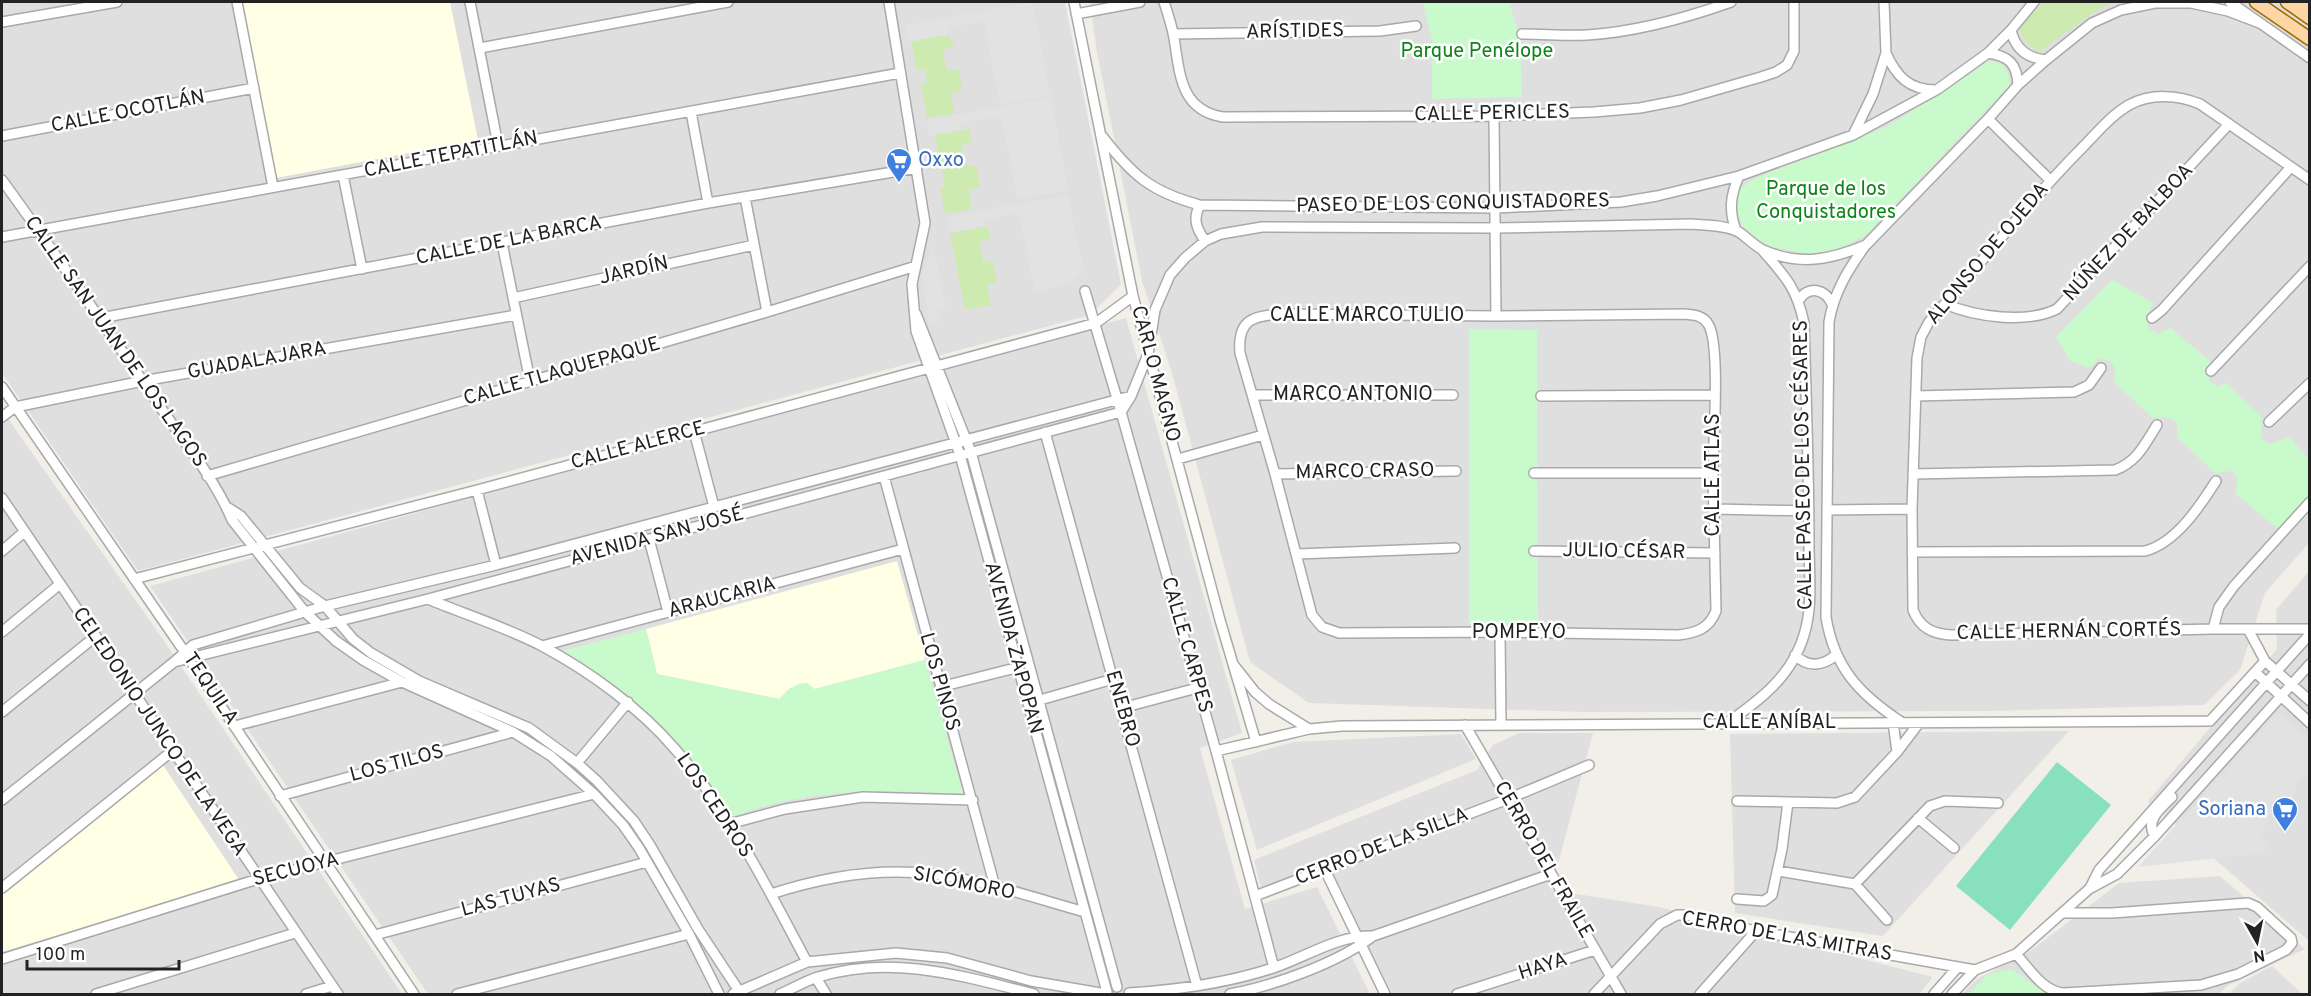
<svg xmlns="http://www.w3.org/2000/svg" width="2311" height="996" viewBox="0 0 2311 996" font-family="Overpass,sans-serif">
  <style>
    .residential { fill: #e0dfdf }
    .education { fill: #ffffe5 }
    .grass { fill: #cdebb0 }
    .park { fill: #c8facc }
    .pitch { fill: #88e0be }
    .parking { fill: #e2e2e2 }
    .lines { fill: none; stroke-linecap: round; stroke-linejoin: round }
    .minor-casing { stroke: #a9a9a9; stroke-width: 12 }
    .major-casing { stroke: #a06b00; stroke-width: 15 }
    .minor { stroke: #fff; stroke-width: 9 }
    .major { stroke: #fcd6a4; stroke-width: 12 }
    .labels { text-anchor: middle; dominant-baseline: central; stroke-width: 5; stroke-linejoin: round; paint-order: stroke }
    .street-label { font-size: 20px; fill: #222; stroke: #fff }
    .park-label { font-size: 20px; fill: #0c8416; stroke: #fff }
    .shop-label { font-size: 20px; fill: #366cbe; stroke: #fff; text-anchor: start }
  </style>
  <rect width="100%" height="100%" fill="#f2efe9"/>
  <path class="residential" d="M2 2H1065L1121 284 1090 315 138 571 2 373Z
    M1090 2H2309V543L2265 593 2240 670 2204 705 1989 711 1582 712 1309 703 1250 662 1172 373 1142 281 1096 47Z
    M1126 318 1242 733 1200 748 1245 909 1317 887 1370 994H428L150 586Z
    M2 410 162 638 402 994H2Z
    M2309 571V941L2148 801 2277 649 2276 610Z
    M2069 731 1883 936 1735 913 1730 734Z
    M1519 733H1593L1551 890 1659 907 1933 977 1919 994H1391L1336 879 1312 869 1261 889 1254 860 1477 770 1493 745Z
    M1461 734 1476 759 1257 850 1231 760 1293 742Z
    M2220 876 2305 949 2227 986 2219 994H1962L1977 979 2029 952 2119 883Z
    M2272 966 2302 994H2229L2240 983Z"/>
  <path class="education" d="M242 2H450L478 140 276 178Z
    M897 561 925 660 815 689 790 688 779 699 657 674 646 629Z
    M163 765 239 880 2 952V894Z"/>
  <path class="grass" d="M2044 2H2119L2100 8 2039 52C2029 47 2024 41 2020 30L2023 23Z
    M948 35 955 46 943 50 946 69 959 70 962 90 951 94 954 114 927 118 921 84 927 83 925 69 917 70 911 41Z
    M969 129 972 142 961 146 965 165 976 166 980 187 968 190 972 209 945 214 940 188 945 187 935 135Z
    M988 226 990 239 979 242 983 261H993L997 282 987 285 991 305 965 310 950 233Z"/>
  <path class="park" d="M1423 2H1509L1521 42 1522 97 1432 99V41Z
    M1989 61 2001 63 2008 73 2010 85 1866 235 1840 248 1810 254 1771 247 1746 232 1735 210 1739 190 1755 178 1886 127 1938 95Z
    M2112 280 2153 303 2148 315V328L2157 334 2171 328 2211 362 2207 373 2210 382 2218 387 2226 383 2261 416V438L2270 444 2289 437 2309 459V498L2279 530 2235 493 2238 478 2232 471 2215 473 2178 438C2179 417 2171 416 2153 418L2114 382 2116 370 2111 362 2099 358 2090 368 2070 361 2056 337Z
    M1469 329 1537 330 1538 623 1469 624Z
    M646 629 657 674 779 699C788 690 795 683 807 683L815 689 925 660 963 794C882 790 807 787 730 818L694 766 628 695 562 651Z
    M2012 969 2046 994H1969L1988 974Z"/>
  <path class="pitch" d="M2057 762 2111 805 2010 930 1956 886Z"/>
  <path class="parking" d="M1033 2 1050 95 1000 104 984 21 948 27V35L908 42 905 25Z
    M1051 98 1068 190 1018 199 1001 116 960 123 961 130 929 136 927 120Z
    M1068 195 1084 273 1075 276 1076 281 1035 292 1019 213 982 220 983 226 950 233 947 217Z
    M933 245 946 309 939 310 941 321 929 323 922 273Z
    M2278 713 2309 740V769L2296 785 2293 801 2280 806 2268 817 2260 838 2270 845 2262 853 2138 867Z"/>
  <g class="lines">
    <defs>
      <path id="minor" d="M237 2 273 187
        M470 2 498 145
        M889 2 925 223 912 284 916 331 960 455 1107 992
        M1074 2 1133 296 1220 620 1256 742
        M1164 2C1168 14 1172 26 1174 38 1180 74 1180 110 1223 117L1494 116 1594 112 1640 108 1681 100 1761 77 1776 72 1787 65 1794 51V2
        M2230 2 2310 58
        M1076 14 1140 2
        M2 22 117 2
        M2011 30C2015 49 2027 58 2046 60
        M1173 34 1380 31 1416 26
        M1522 34C1544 34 1566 36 1587 35 1635 32 1686 18 1731 2
        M480 48 728 2
        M1886 53C1896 76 1909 90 1936 90
        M1988 53C2009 56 2017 64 2018 85
        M691 112 708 203
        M1494 116 1496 316
        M1988 119 2050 180
        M1853 135 1873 94 1886 53 1884 2
        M2 136 254 88
        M1102 136C1132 175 1151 192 1200 205L1496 208 1621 202 1657 196 1739 176 1853 135 1938 89 1988 53 2011 30 2034 2
        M343 175 362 269
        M2 180C56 254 107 329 159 405 184 442 215 479 232 520L305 612 336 641 363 660 402 682 513 732 551 756 594 794 623 825 639 848 689 934 719 994
        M2310 180 2200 104C2178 95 2151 93 2129 105 2110 116 2096 134 2081 149 2027 203 1980 265 1929 322L1921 337 1917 358 1912 509 1913 610C1920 628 1933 634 1951 635L2213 629H2310
        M745 197 767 312
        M1200 205C1192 219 1197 229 1205 241
        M1736 231C1729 211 1730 196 1739 176
        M2 237 900 73
        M502 243 530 381
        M1865 246C1848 270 1834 292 1829 322L1826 617C1834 667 1859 694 1900 721
        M1085 291 1121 412 1216 751 1274 968
        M513 298 754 245
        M1799 300C1809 285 1825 289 1832 304
        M1945 304C1976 317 2026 324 2057 309L2229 124
        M916 314 971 452 1117 987
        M1282 314 1496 316 1684 314C1693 315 1703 315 1708 324 1721 343 1713 445 1713 474 1714 520 1715 565 1716 611 1709 629 1696 633 1678 635L1500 632 1339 633 1322 627 1312 615 1275 474 1240 353C1237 320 1253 315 1282 314Z
        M101 318 708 203 917 168
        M2152 318 2162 310 2290 168
        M2211 371 2310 266
        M2 387 184 651 414 994
        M1253 395H1453
        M1541 396 1714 395
        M1916 396 2074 392 2089 385 2101 368
        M2 417 15 407 143 381 516 315
        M2269 422 2310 383
        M694 431 714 507
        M1045 432 1197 986
        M1178 459 1263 435
        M1534 473H1713
        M1275 474 1456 471
        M1913 474 2115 470C2137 462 2145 444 2157 425
        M207 476 767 312 916 266
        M884 476 995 887
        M477 490 496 565
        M2 498 338 994
        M227 507 241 516 300 588 325 606 353 639 371 653 419 681 529 728 577 763 597 781 634 821 650 845 698 929 741 994
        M1715 509 1809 511
        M1827 510 1912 509
        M649 539 668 612
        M2 551 24 532
        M1534 551 1715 553
        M1912 552 2145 551C2176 543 2200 506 2216 481
        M1297 554 1455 548
        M134 579 477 490 1096 323 1133 296
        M428 599C464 614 508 628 542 646 589 671 640 708 675 749 730 812 768 889 807 962
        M2213 629 2219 607 2234 586 2310 502
        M2249 631 2265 661 2310 701
        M2 632 60 584
        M1500 632 1501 725
        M542 646 903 549
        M1795 655C1808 668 1823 666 1836 655
        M174 662 428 599 1121 412 1131 396 1148 354 1155 310 1170 275 1185 258 1205 241 1221 234 1262 227 1496 228 1691 224C1706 225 1723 225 1737 231 1746 236 1753 245 1763 250 1800 266 1830 260 1866 245L1988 119 2018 85 2046 60 2092 23 2121 10 2155 3H2191L2228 11 2262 24
        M1233 664 1255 692 1269 704 1309 729 1342 726 2210 721
        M2255 672 2310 723
        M940 687 1019 667
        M1040 700 1113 679
        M1122 708 1197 688
        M2 712 96 636
        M2210 721 2265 661
        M1893 722 1897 752
        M1727 723C1760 700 1792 676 1804 635 1813 607 1809 573 1809 544 1809 470 1806 397 1804 323 1797 289 1786 277 1763 251
        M1465 725 1621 994
        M235 726 402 682
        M1216 751 1309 729
        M577 763 628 702
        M280 796 513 732
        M2 800 174 662 193 645 325 606 496 565 1131 396
        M1737 801 1837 803 1855 797 1897 752 1919 723
        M1918 818 1954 848
        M729 824 785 809 863 797 973 800
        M2155 836C2144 821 2162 807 2172 797
        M1325 870 1385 994
        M1778 871 1855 884 1887 920
        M1855 884 1930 806 1945 801 1998 803
        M2 888 171 752
        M2090 888 2099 870 2310 634
        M771 894C811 881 854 872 897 872 961 872 1024 895 1085 912
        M1255 896 1508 799 1589 765
        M1737 899 1764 901 1772 895 1782 849 1788 802
        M375 935 647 862
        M2016 954C2029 968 2043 992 2064 993L2201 985 2238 974 2286 950 2292 943 2291 938 2257 907 2248 903 2112 913H2063
        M2 959 258 879 594 794
        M816 978 826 994
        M1129 993C1177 990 1227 983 1273 968 1306 957 1338 935 1373 936
        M96 994 295 933
        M306 994 332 986
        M457 994 689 934
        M733 994 807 962 896 953 947 958 1031 981 1106 994
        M780 994C792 989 805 981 818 977 892 954 962 976 1034 994
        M1230 994C1273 986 1338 963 1373 936L1551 874
        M1457 994 1595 950
        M1594 994 1660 924 1677 915H1688L1756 931 1975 970
        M1700 994 1756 931
        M1934 994 1957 968
        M1952 994 1975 970 2016 954 2089 889 2117 874 2155 836 2310 664"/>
      <path id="major" d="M2256 2 2310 39
        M2287 2 2310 18
        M2303 2 2310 5"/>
    </defs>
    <use href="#minor" class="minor-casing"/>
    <use href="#major" class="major-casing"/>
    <use href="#minor" class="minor"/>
    <use href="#major" class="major"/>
  </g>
  <defs>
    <symbol id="supermarket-pin" viewBox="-11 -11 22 30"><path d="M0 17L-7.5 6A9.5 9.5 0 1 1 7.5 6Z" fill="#3f7fe0" stroke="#fff"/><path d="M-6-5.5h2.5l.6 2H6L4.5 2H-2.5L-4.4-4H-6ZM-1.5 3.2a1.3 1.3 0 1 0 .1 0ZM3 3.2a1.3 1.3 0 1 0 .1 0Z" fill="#fff"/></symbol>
  </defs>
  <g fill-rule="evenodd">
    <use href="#supermarket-pin" x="884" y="146" width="30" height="40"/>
    <use href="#supermarket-pin" x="2270" y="795" width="30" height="40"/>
  </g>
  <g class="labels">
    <g class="street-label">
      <text transform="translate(1295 32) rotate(-1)">ARÍSTIDES</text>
      <text transform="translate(128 112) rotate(-11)">CALLE OCOTLÁN</text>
      <text transform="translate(1492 114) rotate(-1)">CALLE PERICLES</text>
      <text transform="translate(451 155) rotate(-11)">CALLE TEPATITLÁN</text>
      <text transform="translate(1453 204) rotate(-1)">PASEO DE LOS CONQUISTADORES</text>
      <text transform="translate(2129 233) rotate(-47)">NÚÑEZ DE BALBOA</text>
      <text transform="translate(509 241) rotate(-11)">CALLE DE LA BARCA</text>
      <text transform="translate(1988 254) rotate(-50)">ALONSO DE OJEDA</text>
      <text transform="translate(634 271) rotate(-13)">JARDÍN</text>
      <text x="1367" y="316">CALLE MARCO TULIO</text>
      <text transform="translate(115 342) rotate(55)">CALLE SAN JUAN DE LOS LAGOS</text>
      <text transform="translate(257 361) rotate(-10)">GUADALAJARA</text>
      <text transform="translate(562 372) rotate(-16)">CALLE TLAQUEPAQUE</text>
      <text transform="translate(1155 374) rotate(75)">CARLO MAGNO</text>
      <text x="1353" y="395">MARCO ANTONIO</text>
      <text transform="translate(638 446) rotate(-15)">CALLE ALERCE</text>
      <text transform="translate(1804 465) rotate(-91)">CALLE PASEO DE LOS CÉSARES</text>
      <text transform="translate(1365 472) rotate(-1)">MARCO CRASO</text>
      <text transform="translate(1714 475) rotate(-90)">CALLE ATLAS</text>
      <text transform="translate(657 537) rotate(-15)">AVENIDA SAN JOSÉ</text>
      <text transform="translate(1624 552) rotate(1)">JULIO CÉSAR</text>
      <text transform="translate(722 598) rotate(-15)">ARAUCARIA</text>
      <text transform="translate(2069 632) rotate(-1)">CALLE HERNÁN CORTÉS</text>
      <text x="1519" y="633">POMPEYO</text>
      <text transform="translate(1186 645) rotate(74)">CALLE CARPES</text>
      <text transform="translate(1013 648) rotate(75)">AVENIDA ZAPOPAN</text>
      <text transform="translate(939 682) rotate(74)">LOS PINOS</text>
      <text transform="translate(210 689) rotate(56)">TEQUILA</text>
      <text transform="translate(1122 709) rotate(74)">ENEBRO</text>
      <text x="1769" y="723">CALLE ANÍBAL</text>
      <text transform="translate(159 732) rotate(56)">CELEDONIO JUNCO DE LA VEGA</text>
      <text transform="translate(397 764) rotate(-15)">LOS TILOS</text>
      <text transform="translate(714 806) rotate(56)">LOS CEDROS</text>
      <text transform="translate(1382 847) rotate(-21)">CERRO DE LA SILLA</text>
      <text transform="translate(1543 860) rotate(60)">CERRO DEL FRAILE</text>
      <text transform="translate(296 870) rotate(-14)">SECUOYA</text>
      <text transform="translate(964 884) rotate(11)">SICÓMORO</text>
      <text transform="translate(511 898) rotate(-15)">LAS TUYAS</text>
      <text transform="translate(1787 937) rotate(10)">CERRO DE LAS MITRAS</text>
      <text transform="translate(1543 967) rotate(-18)">HAYA</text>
    </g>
    <g class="park-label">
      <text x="1477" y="52">Parque Penélope</text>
      <text x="1826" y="190">Parque de los<tspan x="1826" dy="23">Conquistadores</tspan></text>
    </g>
    <g class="shop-label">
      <text x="918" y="161">Oxxo</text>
      <text x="2266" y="810" text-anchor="end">Soriana</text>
    </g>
  </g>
  <rect width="2311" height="996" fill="none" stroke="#222222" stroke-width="6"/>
  <g transform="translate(2257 942) rotate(171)" stroke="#ffffff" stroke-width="4.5" paint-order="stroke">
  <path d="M0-4.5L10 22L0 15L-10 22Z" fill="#222222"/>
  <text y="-9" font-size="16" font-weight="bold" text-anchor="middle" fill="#222222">N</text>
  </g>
  <path d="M27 960v9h152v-9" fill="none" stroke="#222222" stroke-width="3"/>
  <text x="36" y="960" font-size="18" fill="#222222" stroke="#ffffff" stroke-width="4.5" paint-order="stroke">100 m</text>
</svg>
